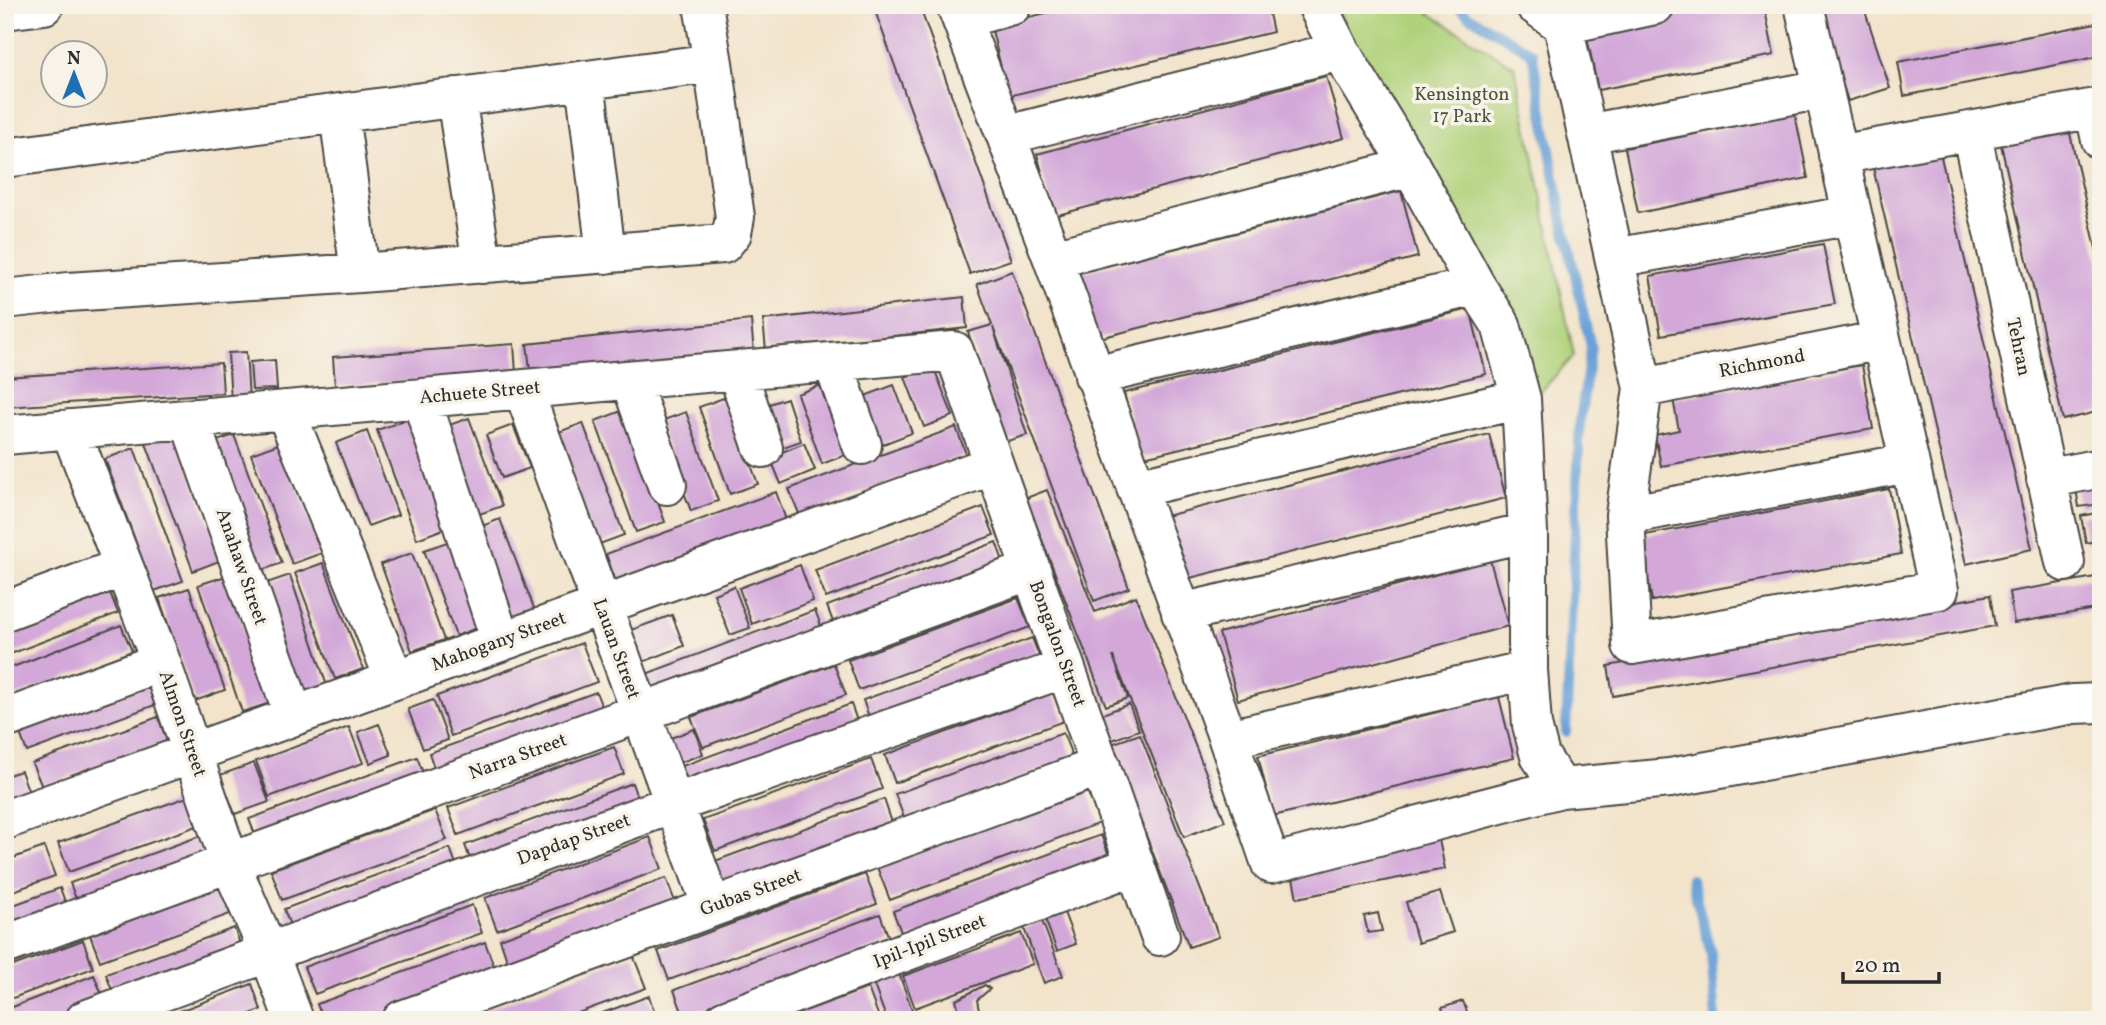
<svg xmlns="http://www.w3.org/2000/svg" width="2106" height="1025" viewBox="0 0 2106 1025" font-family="Vollkorn,serif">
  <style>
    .green { fill: #afd179; stroke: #6d7e52; stroke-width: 2 }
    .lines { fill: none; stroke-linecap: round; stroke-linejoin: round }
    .stream { stroke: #69a1d7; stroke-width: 10 }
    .building { fill: #d3a8d9 }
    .minor-casing { stroke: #494743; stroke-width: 42 }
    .minor { stroke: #fff; stroke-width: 38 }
    .labels { text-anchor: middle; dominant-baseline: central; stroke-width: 7; stroke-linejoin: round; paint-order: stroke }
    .park-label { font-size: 19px; fill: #4c543e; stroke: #f7f3e8 }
    .street-label { font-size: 19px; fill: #2b2b2b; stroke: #f7f3e8 }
  </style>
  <rect width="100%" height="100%" fill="#f7f3e8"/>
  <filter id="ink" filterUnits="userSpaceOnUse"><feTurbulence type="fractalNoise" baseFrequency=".0143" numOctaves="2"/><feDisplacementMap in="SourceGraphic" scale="14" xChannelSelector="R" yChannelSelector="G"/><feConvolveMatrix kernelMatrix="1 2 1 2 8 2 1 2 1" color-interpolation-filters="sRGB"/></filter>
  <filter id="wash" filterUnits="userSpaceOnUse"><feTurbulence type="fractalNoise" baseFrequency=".00686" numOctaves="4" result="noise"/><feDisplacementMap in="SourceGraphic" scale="28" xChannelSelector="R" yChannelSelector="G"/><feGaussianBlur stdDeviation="1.57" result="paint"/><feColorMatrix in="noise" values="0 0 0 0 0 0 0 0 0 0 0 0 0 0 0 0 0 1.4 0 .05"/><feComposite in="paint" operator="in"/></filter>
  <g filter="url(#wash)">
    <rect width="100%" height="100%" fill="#f2e3ca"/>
    <path class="green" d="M1335 5H1416L1515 67 1574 356 1531 402Z"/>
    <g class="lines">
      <path class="stream" d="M1456 5 1469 16 1532 53 1562 217 1591 347 1580 420 1566 732
        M1691 879 1711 953 1716 1020"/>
    </g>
    <g id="blocks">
      <path class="building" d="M873 5H919L1011 260 970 274Z
        M1080 5H1267L1273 32 1008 96 991 26Z
        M1692 5H1764L1774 55 1598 90 1585 27Z
        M1817 5H1863L1890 88 1848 101Z
        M2101 22V56L1904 96 1898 62Z
        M1326 76 1344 138 1054 216 1037 154Z
        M1795 114 1808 178 1638 213 1625 148Z
        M2068 125 2101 270V411L2063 420 2000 140Z
        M1938 144 2032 549 1966 564 1871 159Z
        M1401 191 1418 257 1096 339 1079 273Z
        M1823 244 1835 304 1661 335 1650 276Z
        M1012 271 1129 588 1094 601 993 327 1027 435 1004 442 968 332 992 325 977 284Z
        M964 297 967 328 766 350 763 320Z
        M1470 309 1486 374 1140 458 1124 393Z
        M751 320 754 354 531 378 527 344Z
        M514 344 516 374 335 386 333 357Z
        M246 352 249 399 231 401 228 353Z
        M275 360 277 389 252 390 250 362Z
        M221 363 223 393 5 407V377Z
        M1862 365 1873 429 1661 466 1655 435 1679 430 1673 399Z
        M933 366 953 416 924 427 905 377Z
        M826 383 851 453 822 464 797 394Z
        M894 385 912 433 873 448 854 400Z
        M726 397 758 484 730 494 699 407Z
        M787 398 801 441 772 451 757 408Z
        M624 410 665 522 636 532 595 421Z
        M686 412 718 501 691 511 658 422Z
        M469 418 502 506 471 517 438 429Z
        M409 419 449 527 417 539 377 430Z
        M583 423 624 535 597 545 556 433Z
        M513 425 530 468 502 478 486 435Z
        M956 427 966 454 800 516 789 489Z
        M367 431 398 515 368 526 336 443Z
        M176 433 222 560 193 571 146 443Z
        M1489 434 1506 498 1182 580 1166 516Z
        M234 435 282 563 254 573 206 445Z
        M281 443 322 553 292 564 251 454Z
        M804 443 815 470 781 484 770 457Z
        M134 448 183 581 154 591 105 459Z
        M2101 473V504L2079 507 2074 477Z
        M1889 489 1901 554 1652 601 1640 536Z
        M1047 490 1095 612 1136 596 1225 821 1184 837 1113 656 1128 698 1106 706 1026 498Z
        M776 492 786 520 616 582 606 554Z
        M983 507 994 535 826 598 815 570Z
        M2101 512V540L2086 543 2081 516Z
        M500 519 535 611 506 621 472 530Z
        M450 541 482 626 456 636 424 550Z
        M996 542 1007 572 838 635 827 606Z
        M412 553 444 640 412 651 381 564Z
        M1490 560 1508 626 1238 700 1219 633Z
        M323 563 363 669 335 679 295 573Z
        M800 565 813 601 752 624 739 588Z
        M290 575 327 686 295 696 258 586Z
        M226 576 270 703 242 712 198 585Z
        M2101 576V608L2014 623 2009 592Z
        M106 583 118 613 5 656V622Z
        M734 586 750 628 730 635 714 594Z
        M189 588 225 690 195 701 159 598Z
        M1990 595 1995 626 1613 696 1608 666Z
        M1018 598 1030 627 859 690 848 660Z
        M815 610 826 639 656 702 646 674Z
        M672 615 684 646 643 662 631 630Z
        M121 625 132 651 5 700V670Z
        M1032 638 1043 666 873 728 863 700Z
        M582 643 597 682 451 736 437 696Z
        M834 664 846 695 703 747 691 717Z
        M145 678 155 705 27 752 17 725Z
        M596 692 607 720 439 782 429 753Z
        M1053 693 1064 721 895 783 885 755Z
        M1499 697 1514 758 1273 816 1258 756Z
        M433 700 448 740 423 749 408 709Z
        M851 704 861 732 692 794 682 766Z
        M1129 704 1139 730 1107 742 1097 716Z
        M158 717 167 741 42 787 32 763Z
        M379 724 391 755 370 763 358 732Z
        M349 727 363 763 269 797 256 761Z
        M694 729 703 754 676 764 668 739Z
        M1063 733 1073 758 905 820 895 794Z
        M1140 734 1219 937 1189 947 1111 744Z
        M614 747 624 774 458 835 448 808Z
        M417 757 428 786 260 847 249 819Z
        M871 759 882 789 715 851 703 820Z
        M254 763 269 802 235 814 220 775Z
        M21 771 30 795 5 804V776Z
        M632 783 642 812 475 873 465 845Z
        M1087 790 1100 823 890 900 877 867Z
        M187 797 197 826 69 872 58 843Z
        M884 799 893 826 725 888 715 861Z
        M435 810 447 840 282 900 271 870Z
        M1101 835 1112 863 904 940 893 911Z
        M1438 835 1445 869 1297 898 1290 863Z
        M200 836 210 865 81 912 70 883Z
        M650 837 662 869 497 930 485 898Z
        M44 847 55 876 5 894V861Z
        M450 848 461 878 295 939 284 909Z
        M865 874 877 904 669 980 658 951Z
        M666 878 677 907 510 968 500 939Z
        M220 887 230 914 100 961 90 935Z
        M60 888 70 915 5 939V908Z
        M1440 892 1453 932 1418 943 1406 902Z
        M472 905 482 933 315 994 304 967Z
        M1063 910 1076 944 1057 951 1044 916Z
        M1378 913 1382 931 1368 933 1364 916Z
        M880 914 890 941 684 1017 674 990Z
        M1042 921 1063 976 1044 983 1024 928Z
        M234 928 244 954 116 1001 106 974Z
        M1021 933 1033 964 915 1008 903 976Z
        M83 940 93 968 5 1001V969Z
        M485 942 496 972 366 1020H323L317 1004Z
        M633 955 646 988 559 1020H459Z
        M898 971 914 1015 899 1020H887L872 980Z
        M94 975 106 1004 67 1020H5V1010Z
        M252 984 261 1010 235 1020H155Z
        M985 985 990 989 977 1000 980 1016 962 1020 956 1000Z
        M868 988 880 1020H783L805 1011Z
        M649 996 657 1020H586V1019Z
        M1463 1001 1470 1020H1446L1442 1008Z"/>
    </g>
  </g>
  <g filter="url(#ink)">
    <use href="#blocks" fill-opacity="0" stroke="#494743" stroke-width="2"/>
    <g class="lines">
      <defs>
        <path id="minor" d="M956 5 1053 259 1228 739 1271 864 1561 788
          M1317 5 1340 51 1411 167 1476 286 1501 325 1521 399 1528 532V670L1532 725 1540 756 1561 788 1670 778 2073 704 2101 703
          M1535 5 1563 25 1643 388 1625 515 1632 645 1939 590 1804 5
          M5 10 44 5
          M962 19 1012 5
          M1563 25 1655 5
          M585 80 606 254
          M456 97 482 264
          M2094 108 2101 140
          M339 113 360 273
          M1971 131 2065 562
          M1587 134 1823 89
          M1007 135 1340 51
          M1838 155 2101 107
          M5 158 713 63
          M1615 258 1852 215
          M1053 259 1411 167
          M5 299 68 292 360 273 723 244 732 233 735 217 713 63 703 5
          M833 362 862 445
          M737 371 763 448
          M1094 376 1476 286
          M630 380 667 485
          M1643 388 1881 340
          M523 389 712 907
          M421 398 501 642
          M285 410 395 680
          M189 419 294 716
          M70 429 161 662 230 863 269 953 294 1020
          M5 435 954 351 1160 936
          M2046 479 2101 468
          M1136 488 1521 399
          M1625 515 1909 463
          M5 611 123 567
          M1181 613 1528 532
          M5 719 161 662
          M1228 739 1528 670
          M5 820 993 465
          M5 945 1031 570
          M85 1020 673 804 1065 668
          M402 1020 1101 766
          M724 1020 1135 865"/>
      </defs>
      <use href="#minor" class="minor-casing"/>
      <use href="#minor" class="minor"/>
    </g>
  </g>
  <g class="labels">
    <g class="park-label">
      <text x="1462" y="95">Kensington<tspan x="1462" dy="22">17 Park</tspan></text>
    </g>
    <g class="street-label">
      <text transform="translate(2018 347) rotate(78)">Tehran</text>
      <text transform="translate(1762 364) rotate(-11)">Richmond</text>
      <text transform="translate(480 393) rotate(-5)">Achuete Street</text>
      <text transform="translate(241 567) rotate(71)">Anahaw Street</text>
      <text transform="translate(499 642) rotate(-20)">Mahogany Street</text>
      <text transform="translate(1057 644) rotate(70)">Bongalon Street</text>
      <text transform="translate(616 649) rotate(70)">Lauan Street</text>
      <text transform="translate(182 724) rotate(71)">Almon Street</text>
      <text transform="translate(518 757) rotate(-20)">Narra Street</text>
      <text transform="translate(574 840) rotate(-20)">Dapdap Street</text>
      <text transform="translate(751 893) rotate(-20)">Gubas Street</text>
      <text transform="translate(930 942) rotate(-21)">Ipil-Ipil Street</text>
    </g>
  </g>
  <rect width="2106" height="1025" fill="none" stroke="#f7f3e8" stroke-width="28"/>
  <g transform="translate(74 74)"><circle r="33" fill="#f7f3e8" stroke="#a5a39c" stroke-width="2"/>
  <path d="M0-5L12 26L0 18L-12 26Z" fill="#1f6fb2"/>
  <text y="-10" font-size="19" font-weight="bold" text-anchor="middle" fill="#2b2b2b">N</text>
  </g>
  <path d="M1843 972v10h96v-10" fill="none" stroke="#2b2b2b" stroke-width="3.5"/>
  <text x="1854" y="972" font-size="21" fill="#2b2b2b" stroke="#f7f3e8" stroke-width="5" paint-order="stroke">20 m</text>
</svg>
